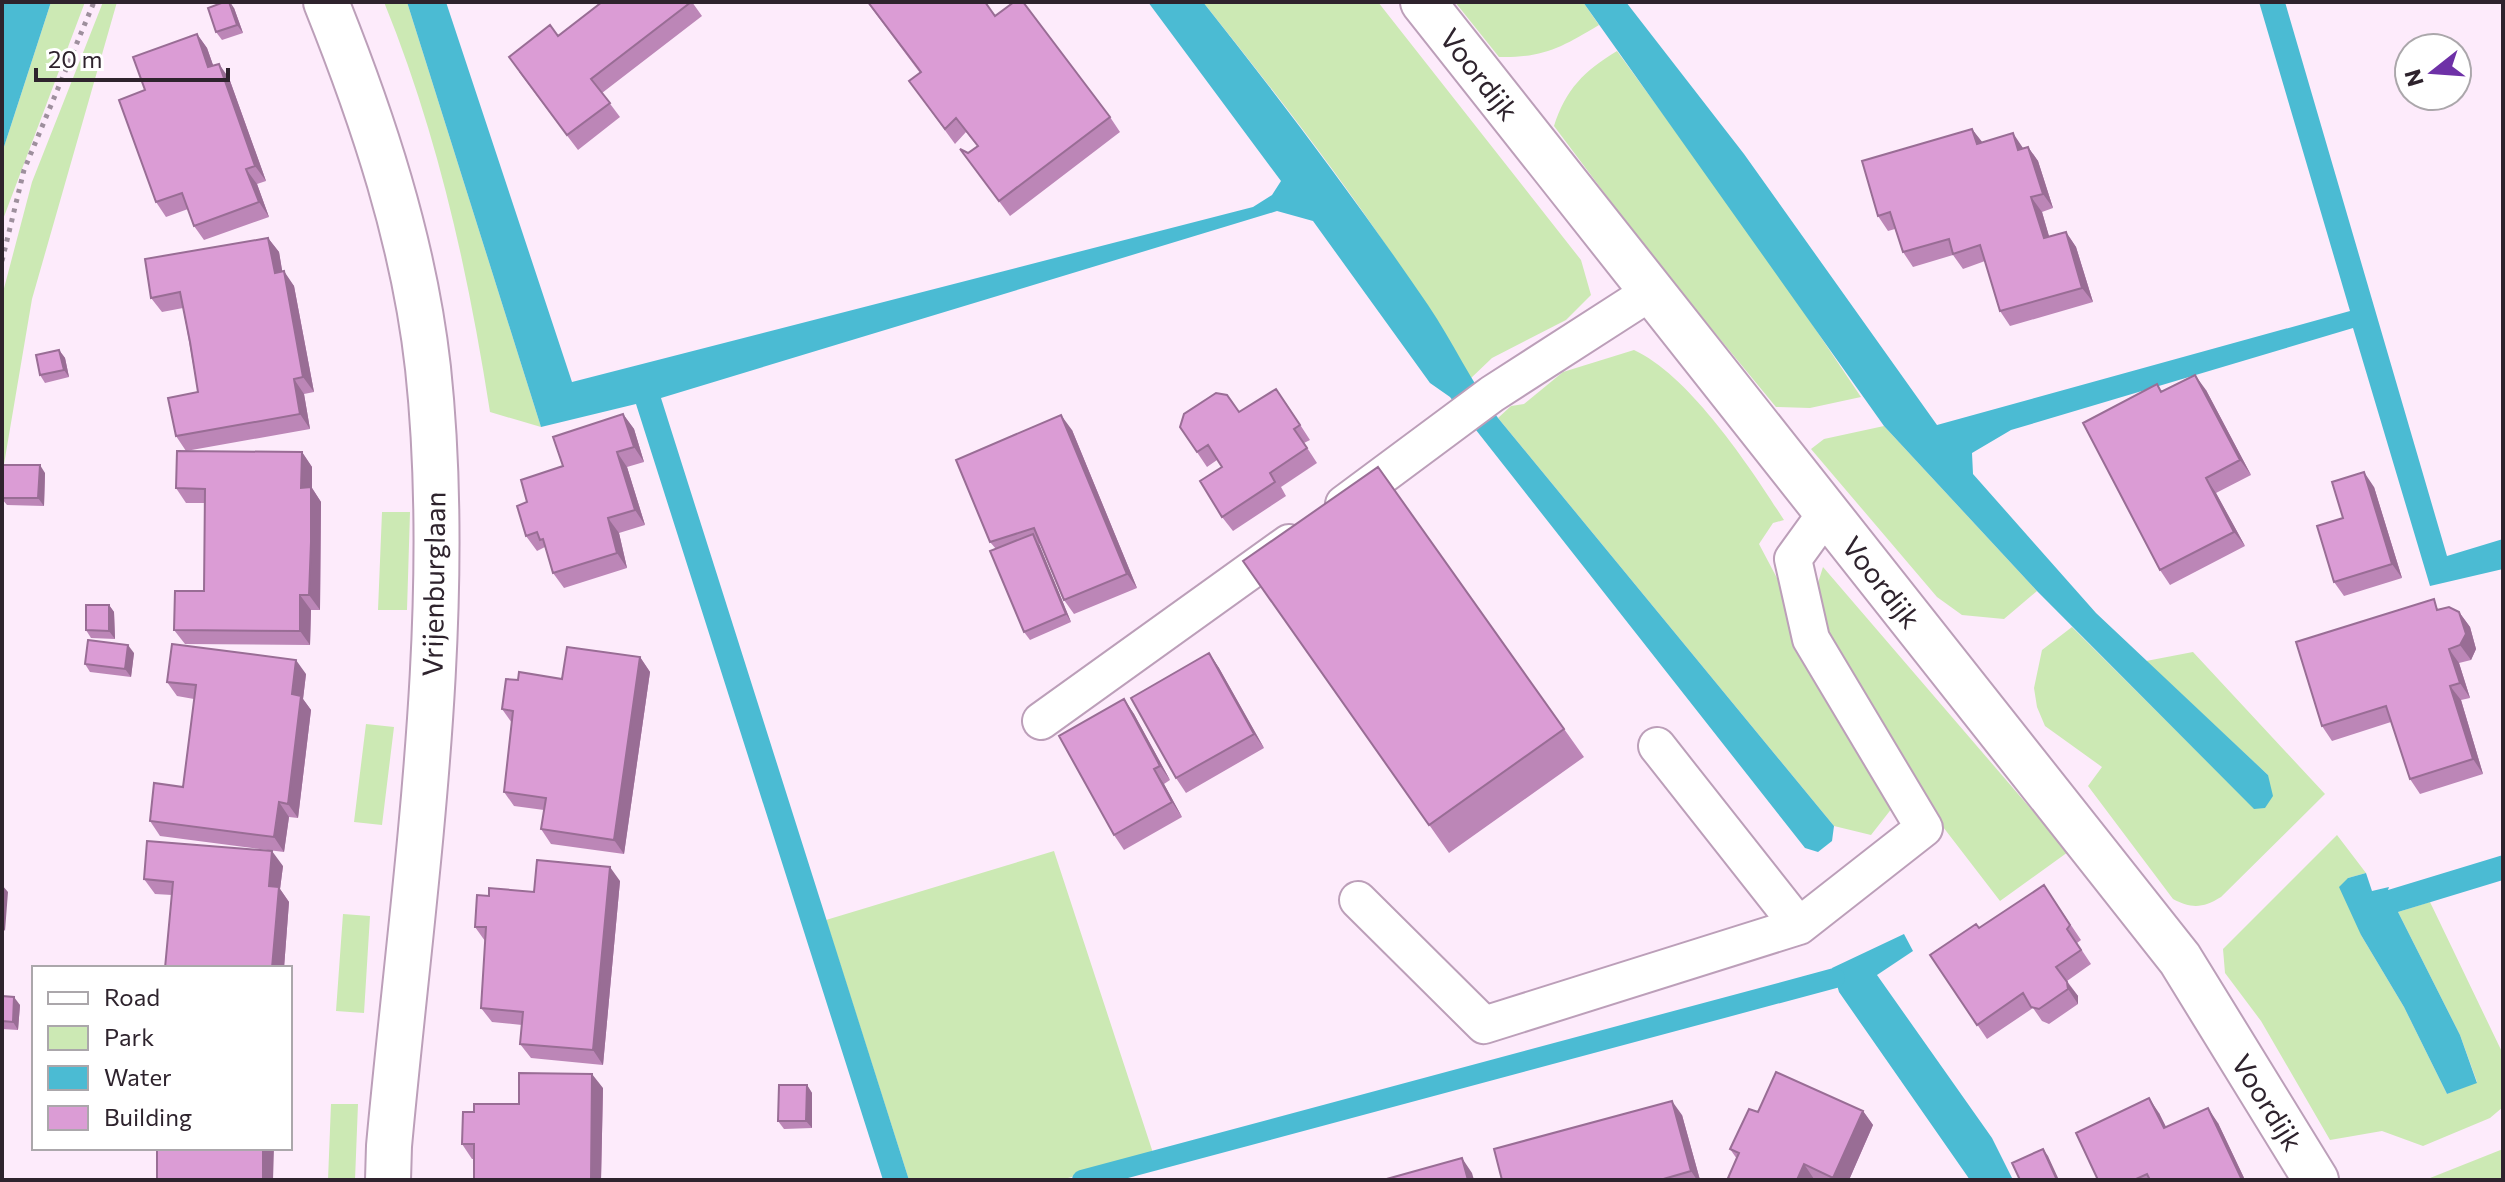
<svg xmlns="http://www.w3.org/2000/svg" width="2505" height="1182" viewBox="0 0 2505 1182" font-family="Commissioner,sans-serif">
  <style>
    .green { fill: #cce9b4 }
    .water { fill: #4bbbd3 }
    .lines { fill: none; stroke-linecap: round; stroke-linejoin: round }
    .stream { stroke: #4bbbd3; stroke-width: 20 }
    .lane-casing { stroke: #bc9fb9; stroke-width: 40 }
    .street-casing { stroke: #bc9fb9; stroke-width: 48 }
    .path { stroke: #9e8f9d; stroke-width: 5; stroke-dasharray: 4 6; stroke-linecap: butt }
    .lane { stroke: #fff; stroke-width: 36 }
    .street { stroke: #fff; stroke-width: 44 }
    .wall { fill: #bc86b7 }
    .shaded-wall { fill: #996d95 }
    .building { fill: #db9cd5; stroke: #996d95; stroke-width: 2 }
    .labels { text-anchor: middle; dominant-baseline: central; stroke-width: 7; stroke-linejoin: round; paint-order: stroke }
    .street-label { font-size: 28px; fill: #2e232d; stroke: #fff }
  </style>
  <rect width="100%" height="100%" fill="#fdebfb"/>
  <path class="green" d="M51 2H85L2 222V153Z
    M103 2H117L32 299 2 476V296L32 182Z
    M384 2H407L541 427 490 412C468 271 438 135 384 2Z
    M1203 2H1378L1581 260 1591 295 1566 320 1492 358 1469 380C1395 246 1299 122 1203 2Z
    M1455 2H1583L1599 25C1562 47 1544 58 1499 57Z
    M1617 51 1767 257 1861 397 1810 408 1776 407 1654 259 1554 126C1566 89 1584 71 1617 51Z
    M1634 350C1690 376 1750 467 1784 520L1773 523 1759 544 1896 803 1871 835 1834 826 1498 418 1511 406 1524 404 1563 372Z
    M1884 426 2037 591 2004 619 1962 615 1937 597 1811 449 1824 439Z
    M382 512H410L407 610H378Z
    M1823 567 2068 852 2000 901 1900 771 1820 621 1817 586Z
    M2072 627 2254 808H2265L2268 775 2146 661 2193 652 2325 794 2221 897C2203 908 2192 909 2173 899L2088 786 2102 767 2045 726 2037 707 2034 688 2042 650Z
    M366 724 394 727 382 825 354 822Z
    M2337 835 2366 873 2348 878 2361 935 2404 1007 2447 1094 2477 1082 2460 1035 2398 912 2430 902 2503 1054V1107L2490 1118 2423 1146 2382 1131 2330 1140 2261 1021 2225 973 2223 949Z
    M1054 851 1154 1156 1060 1180H909L826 920Z
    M343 914 370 916 364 1013 336 1011Z
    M331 1104H358L355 1180H328Z
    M2503 1149V1180H2425Z"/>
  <path class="water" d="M2 2H51L2 153Z
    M407 2H446L572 382 1253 207 1272 195 1281 181 1148 2H1203C1281 100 1357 201 1428 305 1453 342 1471 382 1498 418L1834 826 1832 841 1818 852 1805 848 1450 397 1430 383 1313 221 1277 211 661 398 909 1180H883L636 404 541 427Z
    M1583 2H1626L1744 154 1937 425 2350 311 2259 2H2285L2447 556 2503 539V569L2430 586 2353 328 2011 430 1972 453 1973 474 2096 613 2268 775 2273 796 2265 808 2254 809 2037 591 1884 426Z
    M2503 855V880L2398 912 2460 1035 2477 1083 2447 1094 2404 1007 2361 935 2339 887 2348 878 2366 873 2372 891 2389 887 2388 890Z
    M1904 934 1913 951 1877 975 1992 1138 2013 1180H1970L1839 992 1832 968Z"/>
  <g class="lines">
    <path class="stream" d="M1082 1180 1835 978"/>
    <defs>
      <path id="lane" d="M1344 504 1492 394 1652 291
        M1041 721 1289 543
        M1657 746 1799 926
        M1358 900 1484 1025 1799 926 1924 828 1811 639 1793 559 1827 512"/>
      <path id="street" d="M326 2C373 119 414 242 428 368 455 619 412 895 389 1146L388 1180
        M1423 2 2180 959 2316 1180"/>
    </defs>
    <use href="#lane" class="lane-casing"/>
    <use href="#street" class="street-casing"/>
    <path class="path" d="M2 261 24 170 94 2"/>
    <use href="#lane" class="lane"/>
    <use href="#street" class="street"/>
  </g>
  <path class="wall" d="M602 2H692L702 16 602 93 620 117 578 150 519 72 558 36Z
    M867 2 995 16 1110 117 1120 132 1010 216 960 149 968 153 977 146 966 132 955 144 909 81 920 73Z
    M234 8 243 33 222 40 216 32Z
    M197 34 207 48 213 65 229 78 266 181 257 184 269 217 204 240 194 226 188 209 166 217 156 202 145 90Z
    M1972 129 1982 143 2023 148 2028 147 2038 161 2053 208 2042 212 2049 237 2066 232 2076 247 2093 302 2010 326 2000 311 1985 261 1963 269 1953 255 1913 267 1903 252 1895 229 1888 231 1878 216Z
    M268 238 279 252 282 271 294 286 314 392 304 394 310 429 186 451 176 436 198 392 183 308 162 312 151 298Z
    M59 350 65 358 69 377 45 383 40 375Z
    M2206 390 2251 475 2216 493 2245 546 2170 585 2160 570 2162 392Z
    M1286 403 1310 440 1304 443 1317 463 1281 487 1286 496 1233 531 1222 517V467L1217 460 1207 467 1180 427Z
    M623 414 634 429 644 462 627 467 645 525 619 533 627 568 564 588 553 573 545 547 537 551 526 536 527 502 563 466Z
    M1072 430 1137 588 1074 614 1064 600 1041 543 1039 544 1071 622 1030 640 1024 632 996 549 990 542Z
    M302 452 312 467V488L321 502 320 610H311L310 645 185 644 174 630 204 591 205 503H186L176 488Z
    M2 465 45 473 44 506 7 505 2 499Z
    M1378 467 1584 757 1449 853 1243 561Z
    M2374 487 2402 578 2344 596 2334 582Z
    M109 605 114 612 115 639 91 638 86 630Z
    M2441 609 2459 612 2470 627 2476 649 2471 660 2459 663 2470 698 2461 700 2483 774 2420 794 2410 779 2391 722 2332 741 2322 726Z
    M134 653 131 677 90 672 85 664Z
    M1209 653 1219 668 1264 748 1186 793 1176 778Z
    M640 657 650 672 624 854 551 844 541 829 544 810 514 806 504 792 512 723 502 709 518 680 562 679Z
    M306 674 303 699 311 710 298 818 289 817 284 852 160 836 150 821 183 787 194 699 177 696 167 682Z
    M1124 699 1134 714 1170 780 1164 784 1182 817 1124 850 1114 835Z
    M283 866 280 889 289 902 284 968H165L172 895 155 894 144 879Z
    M620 881 603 1065 531 1058 520 1044 522 1025 492 1022 481 1008 485 941 475 927 489 896Z
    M2044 885 2081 940 2077 943 2091 964 2067 981 2078 996V1004L2049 1024 2042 1021 2033 1008 1987 1039 1930 955 1979 928Z
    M2 996 20 1005 18 1030 2 1029Z
    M807 1085 812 1093V1128L784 1129 778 1121Z
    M603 1088 601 1180H474V1159H472L462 1144 474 1112Z
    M1863 1111 1873 1125 1849 1180H1817L1814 1179V1180H1729L1728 1178 1737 1159 1730 1149 1758 1112Z
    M2159 1113 2166 1127 2218 1123 2245 1180H2098Z
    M1682 1115 1700 1180H1502Z"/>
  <path class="shaded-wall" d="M230 2 234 8 243 33 237 25Z
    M197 34 207 48 219 82 208 67Z
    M219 64 229 78 266 181 255 166Z
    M1972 129 1983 143 1977 144Z
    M2013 133 2023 148 2018 150Z
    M2028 147 2038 161 2053 208 2043 194Z
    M246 169 257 184 269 217 259 202Z
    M2031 197 2042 212 2054 253 2044 238Z
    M2066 232 2076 247 2093 302 2082 288Z
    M268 238 279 252 285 287 275 273Z
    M284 271 294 286 314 392 303 377Z
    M59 350 65 358 69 377 64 370Z
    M2195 375 2206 390 2251 475 2240 460Z
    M294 379 304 394 310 429 300 414Z
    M623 414 634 429 644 462 634 447Z
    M1061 415 1072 430 1137 588 1127 574Z
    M302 452 312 467V488L321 502 320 610 309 595 301 488Z
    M617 452 627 467 645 525 635 510Z
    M40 465 45 473 44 506 38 498Z
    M2364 472 2374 487 2402 578 2392 564Z
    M2206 478 2216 493 2245 546 2234 532Z
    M608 518 619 533 627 568 617 553Z
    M1039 544 1071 622 1066 614 1037 545Z
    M300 595 311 610 310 645 300 631Z
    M109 605 114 612 115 639 109 631Z
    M2459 612 2470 627 2476 649 2471 660 2460 645Z
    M128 645 134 653 131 677 125 669Z
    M2449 649 2459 663 2470 698 2460 683Z
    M1209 653 1219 668 1264 748 1254 734Z
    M640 657 650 672 624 854 614 840Z
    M296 660 306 674 303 699 311 710 298 818 288 804 292 694Z
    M2450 686 2461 700 2483 774 2473 759Z
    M1124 699 1134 714 1170 780 1160 766Z
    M1154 769 1164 784 1182 817 1172 802Z
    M279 802 289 817 284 852 274 837Z
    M272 851 283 866 280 889 289 902 284 968H272L269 886Z
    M610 867 620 881 603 1065 593 1050Z
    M2 885 8 892 5 931 2 927Z
    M2067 982 2078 996V1004L2068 989Z
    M14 997 20 1005 18 1030 13 1022Z
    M592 1074 603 1088 601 1180H591Z
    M807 1085 812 1093V1128L806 1121Z
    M2149 1098 2159 1113 2174 1143 2164 1128Z
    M1672 1101 1682 1115 1700 1180H1697L1691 1171Z
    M2208 1108 2218 1123 2245 1180H2242Z
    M1863 1111 1873 1125 1849 1180H1835L1833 1178Z
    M263 1148H274L273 1180H263Z
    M2043 1149 2048 1156 2059 1180H2057Z
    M1462 1158 1472 1173 1474 1180H1468Z
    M1804 1164 1814 1179V1180H1797Z"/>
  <path class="building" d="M224 2H229L237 25 216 32 208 8Z
    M602 2H691L591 79 610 103 567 135 509 57 550 25 558 36Z
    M868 2H985L995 16 1014 2H1023L1110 117 999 201 960 149 968 153 978 146 956 118 945 129 909 81 921 72Z
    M197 34 208 67 219 64 255 166 246 169 259 202 194 226 182 193 156 202 119 100 145 90 133 57Z
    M1972 129 1977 144 2013 133 2018 150 2028 147 2043 194 2031 197 2044 238 2066 232 2082 288 2000 311 1980 245 1953 254 1949 239 1903 252 1890 212 1878 216 1862 161Z
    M268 238 275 273 284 271 303 377 294 379 300 414 176 436 168 398 198 392 190 342 180 292 151 298 145 259Z
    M59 350 64 370 40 375 36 355Z
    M2195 375 2240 460 2206 478 2234 532 2160 570 2083 423 2157 384 2161 392Z
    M1276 389 1300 425 1294 429 1307 448 1270 473 1275 482 1222 517 1200 481 1222 467 1208 445 1197 452 1180 427 1184 414 1216 393 1227 395 1239 412Z
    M623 414 634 447 617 452 635 510 608 518 617 553 553 573 543 539 540 540 537 532 526 536 517 506 527 502 521 480 563 466 553 437Z
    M1061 415 1127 574 1064 600 1034 528 990 542 956 460Z
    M177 451 302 452 301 488 311 487V542L309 595H300V631L174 630 175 591H204L205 489 176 488Z
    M2 465H40L38 498H2Z
    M1378 467 1564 729 1429 825 1243 561Z
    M2364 472 2392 564 2334 582 2317 526 2343 518 2332 482Z
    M1033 534 1066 614 1024 632 990 551Z
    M2434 599 2437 610 2449 607 2459 612 2466 634 2460 645 2449 649 2460 683 2450 686 2473 759 2410 779 2386 706 2322 726 2296 642Z
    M86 605H109V631L86 630Z
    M88 640 128 645 125 669 85 664Z
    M172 644 296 660 292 694 301 696 288 804 279 802 274 837 150 821 154 783 183 787 196 685 167 682Z
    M567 647 640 657 614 840 541 829 546 798 504 792 513 711 502 709 506 679 518 680 519 672 562 679Z
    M1209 653 1254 734 1176 778 1131 698Z
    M1124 699 1160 766 1154 769 1172 802 1114 835 1059 736Z
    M147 841 272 851 269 886 279 887 272 968H165L173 882 144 879Z
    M537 860 610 867 593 1050 520 1044 523 1012 481 1008 486 927H475L477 895 489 896V888L534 892Z
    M2044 885 2070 925 2067 929 2081 950 2056 967 2067 982 2068 989 2039 1009 2031 1007 2023 993 1977 1025 1930 955 1976 924 1979 928Z
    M2 996 14 997 13 1022 2 1021Z
    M1776 1072 1863 1111 1833 1178 1804 1164 1797 1180H1732L1728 1178 1739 1153 1730 1149 1749 1109 1758 1112Z
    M519 1073 592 1074 591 1180H474V1144H462L463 1112H474V1104H519Z
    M779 1085H807L806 1121H778Z
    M2149 1098 2164 1128 2208 1108 2242 1180H2150L2147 1174 2134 1180H2098L2076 1133Z
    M1672 1101 1691 1171 1660 1180H1502L1494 1149Z
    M157 1148H263V1180H157Z
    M2043 1149 2057 1180H2020L2012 1163Z
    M1462 1158 1468 1180H1383Z"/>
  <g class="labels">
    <g class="street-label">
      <text transform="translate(1480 74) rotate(52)">Voordijk</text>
      <text transform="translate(1882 582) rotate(52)">Voordijk</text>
      <text transform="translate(433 584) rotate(-89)">Vrijenburglaan</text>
      <text transform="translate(2268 1102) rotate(58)">Voordijk</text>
    </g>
  </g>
  <rect width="2505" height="1182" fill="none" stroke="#2e232d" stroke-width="8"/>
  <rect x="32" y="966" width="260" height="184" fill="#ffffff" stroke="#aba7ab" stroke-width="2"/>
  <rect x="48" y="992" width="40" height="12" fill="#ffffff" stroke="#aba7ab" stroke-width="2"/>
  <text x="104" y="1006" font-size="24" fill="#2e232d">Road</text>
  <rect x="48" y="1026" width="40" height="24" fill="#cce9b4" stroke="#aba7ab" stroke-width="2"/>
  <text x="104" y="1046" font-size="24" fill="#2e232d">Park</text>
  <rect x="48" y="1066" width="40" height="24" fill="#4bbbd3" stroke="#aba7ab" stroke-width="2"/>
  <text x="104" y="1086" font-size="24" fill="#2e232d">Water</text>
  <rect x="48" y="1106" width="40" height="24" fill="#db9cd5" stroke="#aba7ab" stroke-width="2"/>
  <text x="104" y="1126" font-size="24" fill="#2e232d">Building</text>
  <g transform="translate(2433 72) rotate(253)"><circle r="38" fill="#ffffff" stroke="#aba7ab" stroke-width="2"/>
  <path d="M0-6L14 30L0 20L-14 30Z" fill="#6e31a7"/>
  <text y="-12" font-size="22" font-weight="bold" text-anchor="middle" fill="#2e232d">N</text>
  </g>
  <path d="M36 68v12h192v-12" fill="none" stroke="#2e232d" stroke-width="4"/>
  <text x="48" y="68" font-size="24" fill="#2e232d" stroke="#ffffff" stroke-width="6" paint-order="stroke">20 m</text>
</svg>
